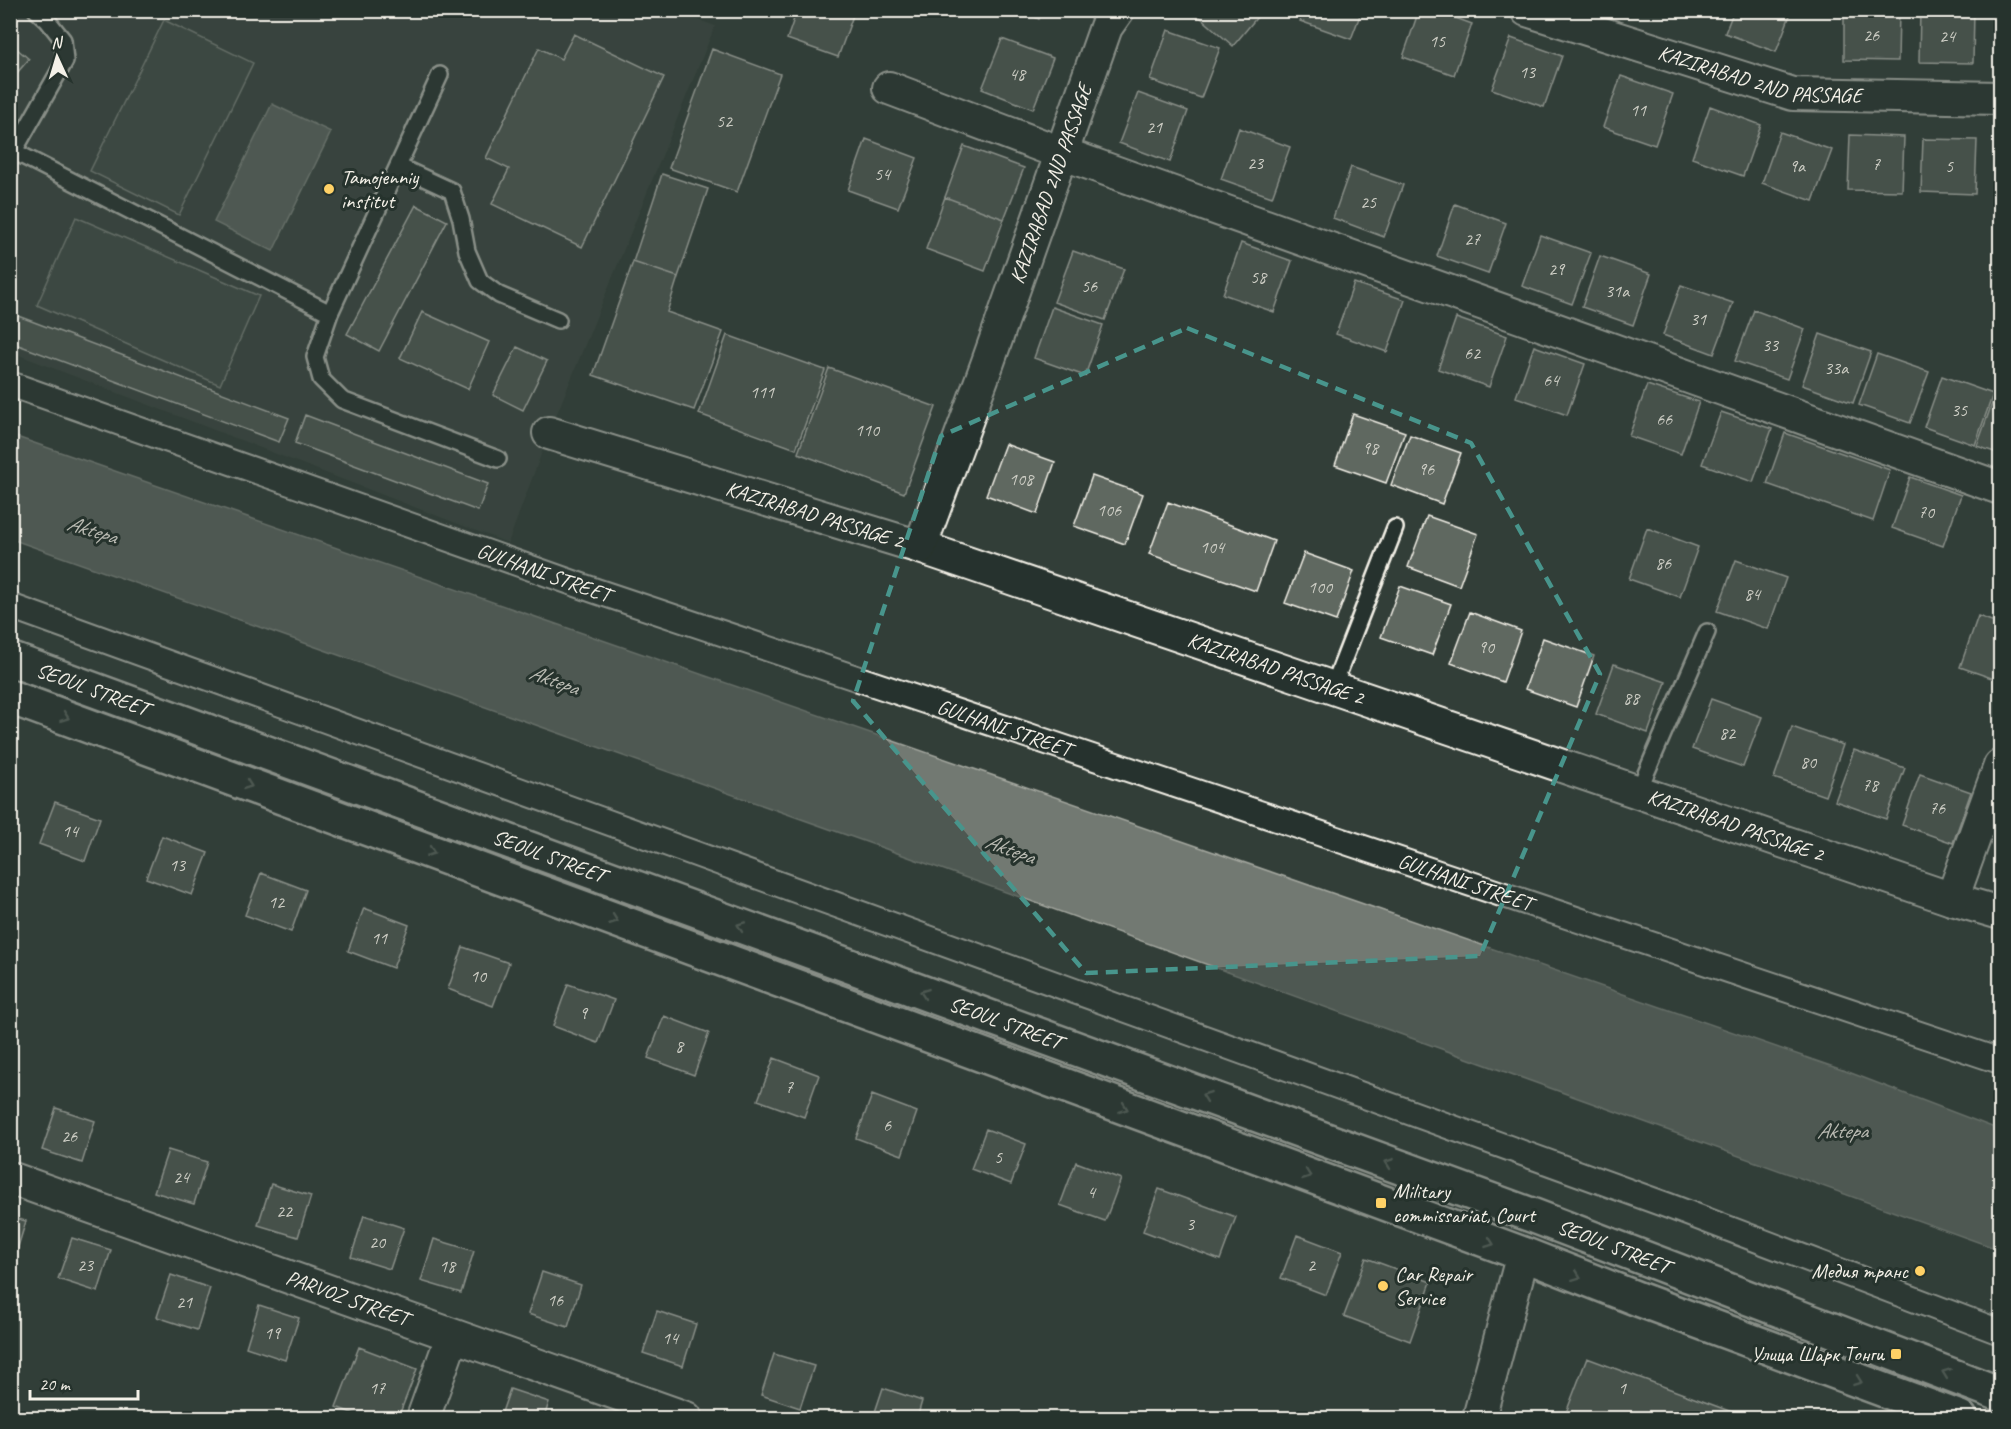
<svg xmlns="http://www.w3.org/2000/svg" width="2011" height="1429" viewBox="0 0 2011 1429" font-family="Caveat,sans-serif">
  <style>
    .built { fill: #404b44 }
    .green { fill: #4c564f; stroke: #a0a49c; stroke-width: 1.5 }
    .water { fill: #727972; stroke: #a6a9a1; stroke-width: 1.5 }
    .building { fill: #5f6861; stroke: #f4f1e8; stroke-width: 1.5 }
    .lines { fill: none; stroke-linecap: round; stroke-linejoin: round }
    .service-casing { stroke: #f4f1e8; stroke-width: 20 }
    .pedestrian-casing { stroke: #f4f1e8; stroke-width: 28 }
    .minor-casing { stroke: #f4f1e8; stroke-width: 36 }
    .secondary-casing { stroke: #f4f1e8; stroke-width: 38 }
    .service { stroke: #26332d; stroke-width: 15 }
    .pedestrian { stroke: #26332d; stroke-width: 24 }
    .minor { stroke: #26332d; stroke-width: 32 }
    .secondary { stroke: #26332d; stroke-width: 33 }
    .oneway { stroke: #6e766e }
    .marked { fill: none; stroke: #48958c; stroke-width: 4.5; stroke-dasharray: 12 8; stroke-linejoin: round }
    .poi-dot { fill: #ffd166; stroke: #26332d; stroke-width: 2 }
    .labels { text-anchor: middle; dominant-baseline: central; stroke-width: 6; stroke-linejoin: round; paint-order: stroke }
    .number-label { font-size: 18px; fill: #cfcfc6 }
    .street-label { font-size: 21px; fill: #f4f1e8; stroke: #26332d }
    .poi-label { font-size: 21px; fill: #f4f1e8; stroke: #26332d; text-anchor: start }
    .water-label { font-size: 22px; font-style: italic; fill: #babbb3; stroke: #26332d }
  </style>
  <rect width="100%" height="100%" fill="#323e38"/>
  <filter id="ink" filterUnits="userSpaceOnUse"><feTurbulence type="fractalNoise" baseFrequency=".0167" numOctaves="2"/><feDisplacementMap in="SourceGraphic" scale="12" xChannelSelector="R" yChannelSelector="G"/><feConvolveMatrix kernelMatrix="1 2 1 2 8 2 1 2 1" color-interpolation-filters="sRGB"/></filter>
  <g filter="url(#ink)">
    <path class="built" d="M671 10 715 26 549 433 508 543 11 352 10 11Z"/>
    <path class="green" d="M164 20 253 63 179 215 90 171Z
      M76 217 259 296 220 385 37 305Z"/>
    <path class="water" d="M272 104 331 132 273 251 214 222Z
      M11 435 1851 1073 2000 1130V1250L886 849 11 539Z"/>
    <path class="building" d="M797 10H855L838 57 787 39Z
      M1018 10H1043L1039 19Z
      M1192 10H1263L1233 46Z
      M1304 10H1362L1351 39 1300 21Z
      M1419 10H1434L1472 24 1454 75 1403 57Z
      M1664 10H1685L1682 17Z
      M1734 10H1792L1776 52 1725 33Z
      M1844 10H1899L1898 61 1844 60Z
      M1920 10H1974L1973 63 1919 62Z
      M1168 30 1220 48 1201 98 1150 80Z
      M574 34 664 77 582 247 492 204 509 169 486 158 539 48 561 59Z
      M1511 38 1562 56 1544 107 1492 89Z
      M1002 39 1053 58 1033 109 982 89Z
      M10 43 29 59 10 81Z
      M712 49 780 74 737 192 669 168Z
      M1621 76 1673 94 1655 145 1603 127Z
      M1138 93 1188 111 1170 162 1119 143Z
      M1710 106 1761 125 1743 176 1692 158Z
      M1239 128 1290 147 1272 197 1221 179Z
      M1780 132 1832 150 1813 201 1762 183Z
      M1850 135 1904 137 1902 191 1848 190Z
      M866 139 917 158 898 208 848 190Z
      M1923 139 1977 140 1975 194 1921 192Z
      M964 146 1024 168 1004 219 945 197Z
      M1351 167 1403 185 1384 237 1333 218Z
      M662 174 708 189 678 277 633 262Z
      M945 197 1004 219 985 271 926 249Z
      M1455 204 1506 223 1488 274 1437 256Z
      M416 205 447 221 379 351 347 334Z
      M1540 235 1591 253 1572 304 1522 286Z
      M1241 243 1292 261 1274 312 1223 294Z
      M1073 251 1124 269 1105 320 1054 302Z
      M1600 256 1651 274 1633 325 1582 307Z
      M633 262 678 277 667 312 723 332 694 410 593 375Z
      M1354 283 1405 300 1387 352 1336 334Z
      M1681 285 1733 303 1714 354 1663 335Z
      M1052 307 1103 325 1085 376 1034 358Z
      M1754 310 1805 329 1787 379 1735 361Z
      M422 312 489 342 468 389 400 358Z
      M10 313 289 418 279 442 10 342Z
      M1456 318 1507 336 1489 387 1438 369Z
      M1820 334 1871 352 1853 403 1802 385Z
      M727 335 825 370 796 449 699 414Z
      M1534 346 1585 364 1567 415 1516 397Z
      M517 347 547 361 523 410 493 395Z
      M1877 354 1929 372 1910 423 1859 405Z
      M829 368 936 407 904 493 798 453Z
      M1942 376 1993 394 1975 445 1924 427Z
      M1647 385 1699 402 1681 454 1629 436Z
      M1995 395 2000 397V454L1977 446Z
      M1721 412 1772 429 1753 482 1702 464Z
      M1353 414 1405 432 1386 483 1335 465Z
      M305 415 488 484 478 511 295 443Z
      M1785 433 1890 470 1873 521 1767 484Z
      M1410 435 1461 453 1442 504 1391 485Z
      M1005 444 1055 462 1037 514 986 495Z
      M1092 476 1143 494 1125 544 1074 526Z
      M1910 477 1961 495 1943 546 1892 528Z
      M1168 502 1274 541 1256 591 1149 554Z
      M1427 516 1478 534 1459 586 1408 567Z
      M1647 528 1698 547 1680 597 1629 579Z
      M1304 553 1354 571 1336 621 1285 603Z
      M1736 560 1786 578 1768 629 1717 611Z
      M1400 586 1451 604 1432 655 1381 637Z
      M1470 612 1521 631 1503 682 1451 663Z
      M1978 616 2000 624V681L1960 667Z
      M1543 638 1594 656 1576 707 1525 689Z
      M1614 664 1666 682 1648 733 1596 714Z
      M1711 699 1762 717 1743 767 1692 749Z
      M1792 727 1843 745 1825 796 1774 778Z
      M1854 750 1905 768 1886 819 1835 801Z
      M1920 774 1971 792 1953 843 1902 825Z
      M55 802 100 818 85 861 39 844Z
      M162 836 208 853 192 895 146 878Z
      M261 873 306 890 291 932 245 915Z
      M364 908 409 925 393 968 348 951Z
      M463 947 509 963 493 1006 448 989Z
      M568 984 614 1000 598 1043 553 1026Z
      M664 1016 709 1033 694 1075 648 1058Z
      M774 1058 819 1075 804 1117 758 1100Z
      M872 1095 917 1112 902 1155 856 1138Z
      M56 1108 95 1121 82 1163 42 1150Z
      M986 1129 1026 1144 1011 1184 971 1169Z
      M168 1150 207 1162 194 1204 154 1192Z
      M1076 1162 1121 1179 1105 1221 1060 1205Z
      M271 1184 311 1196 298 1237 258 1225Z
      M1159 1189 1236 1217 1220 1260 1143 1231Z
      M364 1215 404 1228 390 1269 351 1257Z
      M10 1217 26 1221 13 1263H10Z
      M1297 1235 1342 1252 1326 1295 1281 1278Z
      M72 1238 111 1250 98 1292 58 1279Z
      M434 1239 474 1251 461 1293 421 1281Z
      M1366 1258 1431 1282 1410 1341 1344 1316Z
      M542 1272 581 1285 568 1327 528 1314Z
      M171 1275 210 1288 197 1330 157 1317Z
      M259 1305 299 1318 285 1360 246 1347Z
      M657 1311 696 1324 683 1366 643 1353Z
      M359 1347 417 1369 398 1418H365L336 1407Z
      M774 1354 814 1366 800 1408 761 1395Z
      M1587 1358 1748 1418H1564Z
      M883 1388 922 1401 917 1418H873Z
      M510 1389 549 1402 544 1418H500Z"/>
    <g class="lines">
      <defs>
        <path id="service" d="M15 152 330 313 315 357 321 379 342 400 498 459
          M10 158 65 61 63 40 48 21 36 10
          M398 166 452 191 461 219 467 251 480 281 499 295 558 320
          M330 313 440 75
          M1333 687 1395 528
          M1638 792 1707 632"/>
        <g id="pedestrian">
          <path id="s1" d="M10 384 596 591 2000 1061"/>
          <path d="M10 606 1669 1206 2000 1332"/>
        </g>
        <g id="minor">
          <path id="s2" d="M1527 10 1793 94 2000 98"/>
          <path d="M889 88 1061 153 2000 488"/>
          <path id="s3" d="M549 433 920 547 1952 899 2000 913"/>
          <path id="s4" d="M920 547 988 362 1106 27 1118 10"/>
          <path d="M1952 899 2000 766"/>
          <path id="s5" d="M10 1178 686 1418"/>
          <path d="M423 1418 452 1337"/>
          <path d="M1479 1418 1523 1254"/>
        </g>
        <g id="secondary">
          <path id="s6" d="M10 659 1534 1216 2000 1394"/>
          <path d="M10 697 1523 1254 1638 1299 1960 1418"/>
        </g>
      </defs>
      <use href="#service" class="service-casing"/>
      <use href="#pedestrian" class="pedestrian-casing"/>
      <use href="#minor" class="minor-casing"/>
      <use href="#secondary" class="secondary-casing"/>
      <use href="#service" class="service"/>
      <use href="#pedestrian" class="pedestrian"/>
      <use href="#minor" class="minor"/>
      <use href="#secondary" class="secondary"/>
    </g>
    <defs><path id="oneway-chevron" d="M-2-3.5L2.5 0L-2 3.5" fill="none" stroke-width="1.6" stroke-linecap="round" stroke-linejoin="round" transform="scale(1.5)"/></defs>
    <g class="oneway">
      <use href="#oneway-chevron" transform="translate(65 717) rotate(20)"/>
      <use href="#oneway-chevron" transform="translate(248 785) rotate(20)"/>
      <use href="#oneway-chevron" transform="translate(431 852) rotate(20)"/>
      <use href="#oneway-chevron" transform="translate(614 920) rotate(20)"/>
      <use href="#oneway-chevron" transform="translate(741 926) rotate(-160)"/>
      <use href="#oneway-chevron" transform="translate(924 993) rotate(-160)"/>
      <use href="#oneway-chevron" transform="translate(1206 1096) rotate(-160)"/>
      <use href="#oneway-chevron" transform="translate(1124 1108) rotate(20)"/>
      <use href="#oneway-chevron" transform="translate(1389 1163) rotate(-160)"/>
      <use href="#oneway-chevron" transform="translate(1307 1175) rotate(20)"/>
      <use href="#oneway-chevron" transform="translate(1490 1243) rotate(20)"/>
      <use href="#oneway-chevron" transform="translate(1577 1276) rotate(21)"/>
      <use href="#oneway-chevron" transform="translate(1946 1373) rotate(-159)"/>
      <use href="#oneway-chevron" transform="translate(1858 1381) rotate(20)"/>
    </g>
  </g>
  <path d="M0 0H2011V1429H0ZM1187 328 1471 443 1600 674 1480 956 1086 973 853 701 941 436Z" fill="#323e38" fill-opacity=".55" fill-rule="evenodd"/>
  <path class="marked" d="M1187 328 1471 443 1600 674 1480 956 1086 973 853 701 941 436Z"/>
  <g class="poi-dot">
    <circle cx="329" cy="189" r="6"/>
    <rect x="1375" y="1197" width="12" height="12" rx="3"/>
    <circle cx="1920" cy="1271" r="6"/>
    <circle cx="1383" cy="1286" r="6"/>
    <rect x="1890" y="1348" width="12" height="12" rx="3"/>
  </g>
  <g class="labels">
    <g class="number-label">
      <text x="1871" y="35">26</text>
      <text x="1947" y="36">24</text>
      <text x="1437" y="41">15</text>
      <text x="1527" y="72">13</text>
      <text x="1017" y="74">48</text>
      <text x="1638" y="110">11</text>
      <text x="724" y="121">52</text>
      <text x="1154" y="127">21</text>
      <text x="1255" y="163">23</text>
      <text x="1876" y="164">7</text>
      <text x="1797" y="166">9а</text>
      <text x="1949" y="166">5</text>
      <text x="882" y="174">54</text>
      <text x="1368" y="202">25</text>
      <text x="1472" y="239">27</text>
      <text x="1556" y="269">29</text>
      <text x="1258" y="277">58</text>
      <text x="1089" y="286">56</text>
      <text x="1617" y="291">31а</text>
      <text x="1698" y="319">31</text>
      <text x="1770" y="345">33</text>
      <text x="1472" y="353">62</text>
      <text x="1836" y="368">33а</text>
      <text x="1551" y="380">64</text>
      <text x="762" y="392">111</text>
      <text x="1959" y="410">35</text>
      <text x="1664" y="419">66</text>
      <text x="867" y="430">110</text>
      <text x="1370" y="448">98</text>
      <text x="1426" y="469">96</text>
      <text x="1021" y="479">108</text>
      <text x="1109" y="510">106</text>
      <text x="1926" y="512">70</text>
      <text x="1212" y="547">104</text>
      <text x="1663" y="563">86</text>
      <text x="1320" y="587">100</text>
      <text x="1752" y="594">84</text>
      <text x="1486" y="647">90</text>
      <text x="1631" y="698">88</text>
      <text x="1727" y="733">82</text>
      <text x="1808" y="762">80</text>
      <text x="1870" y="785">78</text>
      <text x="1937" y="808">76</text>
      <text x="70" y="831">14</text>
      <text x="177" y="865">13</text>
      <text x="276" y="902">12</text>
      <text x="379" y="938">11</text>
      <text x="478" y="976">10</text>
      <text x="583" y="1013">9</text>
      <text x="679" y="1046">8</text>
      <text x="789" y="1087">7</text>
      <text x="887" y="1125">6</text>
      <text x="69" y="1136">26</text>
      <text x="998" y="1157">5</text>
      <text x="181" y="1177">24</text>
      <text x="1091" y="1192">4</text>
      <text x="284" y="1211">22</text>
      <text x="1190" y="1224">3</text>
      <text x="377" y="1242">20</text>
      <text x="85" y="1265">23</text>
      <text x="1311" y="1265">2</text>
      <text x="447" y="1266">18</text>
      <text x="555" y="1300">16</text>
      <text x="184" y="1302">21</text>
      <text x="272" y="1333">19</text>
      <text x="670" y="1338">14</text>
      <text x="377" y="1388">17</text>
      <text x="1622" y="1388">1</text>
    </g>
    <g class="street-label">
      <text stroke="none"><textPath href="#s2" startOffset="243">KAZIRABAD 2ND PASSAGE</textPath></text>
      <text stroke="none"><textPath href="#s4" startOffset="386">KAZIRABAD 2ND PASSAGE</textPath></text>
      <text stroke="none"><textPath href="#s3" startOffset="278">KAZIRABAD PASSAGE 2</textPath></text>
      <text stroke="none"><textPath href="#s1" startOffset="566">GULHANI STREET</textPath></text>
      <text stroke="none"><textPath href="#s3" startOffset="764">KAZIRABAD PASSAGE 2</textPath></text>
      <text stroke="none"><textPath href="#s6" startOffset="88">SEOUL STREET</textPath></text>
      <text stroke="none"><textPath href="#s1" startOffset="1052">GULHANI STREET</textPath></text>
      <text stroke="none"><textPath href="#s3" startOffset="1250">KAZIRABAD PASSAGE 2</textPath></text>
      <text stroke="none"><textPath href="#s6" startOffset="574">SEOUL STREET</textPath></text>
      <text stroke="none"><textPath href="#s1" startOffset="1538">GULHANI STREET</textPath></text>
      <text stroke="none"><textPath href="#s6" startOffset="1060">SEOUL STREET</textPath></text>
      <text stroke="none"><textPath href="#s6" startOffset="1708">SEOUL STREET</textPath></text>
      <text stroke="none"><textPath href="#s5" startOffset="358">PARVOZ STREET</textPath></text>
    </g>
    <g class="poi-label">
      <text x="341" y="177">Tamojenniy<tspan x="341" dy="24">institut</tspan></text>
      <text x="1393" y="1191">Military<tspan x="1393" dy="24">commissariat, Court</tspan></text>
      <text x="1908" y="1271" text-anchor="end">Медия транс</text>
      <text x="1395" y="1274">Car Repair<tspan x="1395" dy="24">Service</tspan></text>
      <text x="1884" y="1354" text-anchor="end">Улица Шарк Тонги</text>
    </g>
    <g class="water-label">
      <text transform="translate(92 530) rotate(17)">Aktepa</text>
      <text transform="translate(554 680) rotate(20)">Aktepa</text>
      <text transform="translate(1010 849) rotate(20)">Aktepa</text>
      <text x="1842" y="1131">Aktepa</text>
    </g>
  </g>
  <rect width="2011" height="1429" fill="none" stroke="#26332d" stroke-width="36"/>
  <rect x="18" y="18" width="1975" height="1393" fill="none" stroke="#f4f1e8" stroke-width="2" filter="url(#ink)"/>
  <g transform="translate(57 57) rotate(356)" stroke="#26332d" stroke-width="4.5" paint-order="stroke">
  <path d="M0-4.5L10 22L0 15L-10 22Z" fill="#f4f1e8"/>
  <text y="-9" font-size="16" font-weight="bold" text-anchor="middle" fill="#f4f1e8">N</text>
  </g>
  <path d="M30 1390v9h108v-9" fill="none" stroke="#f4f1e8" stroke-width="3"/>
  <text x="39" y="1390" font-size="18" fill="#f4f1e8" stroke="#26332d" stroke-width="4.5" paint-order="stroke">20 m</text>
</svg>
